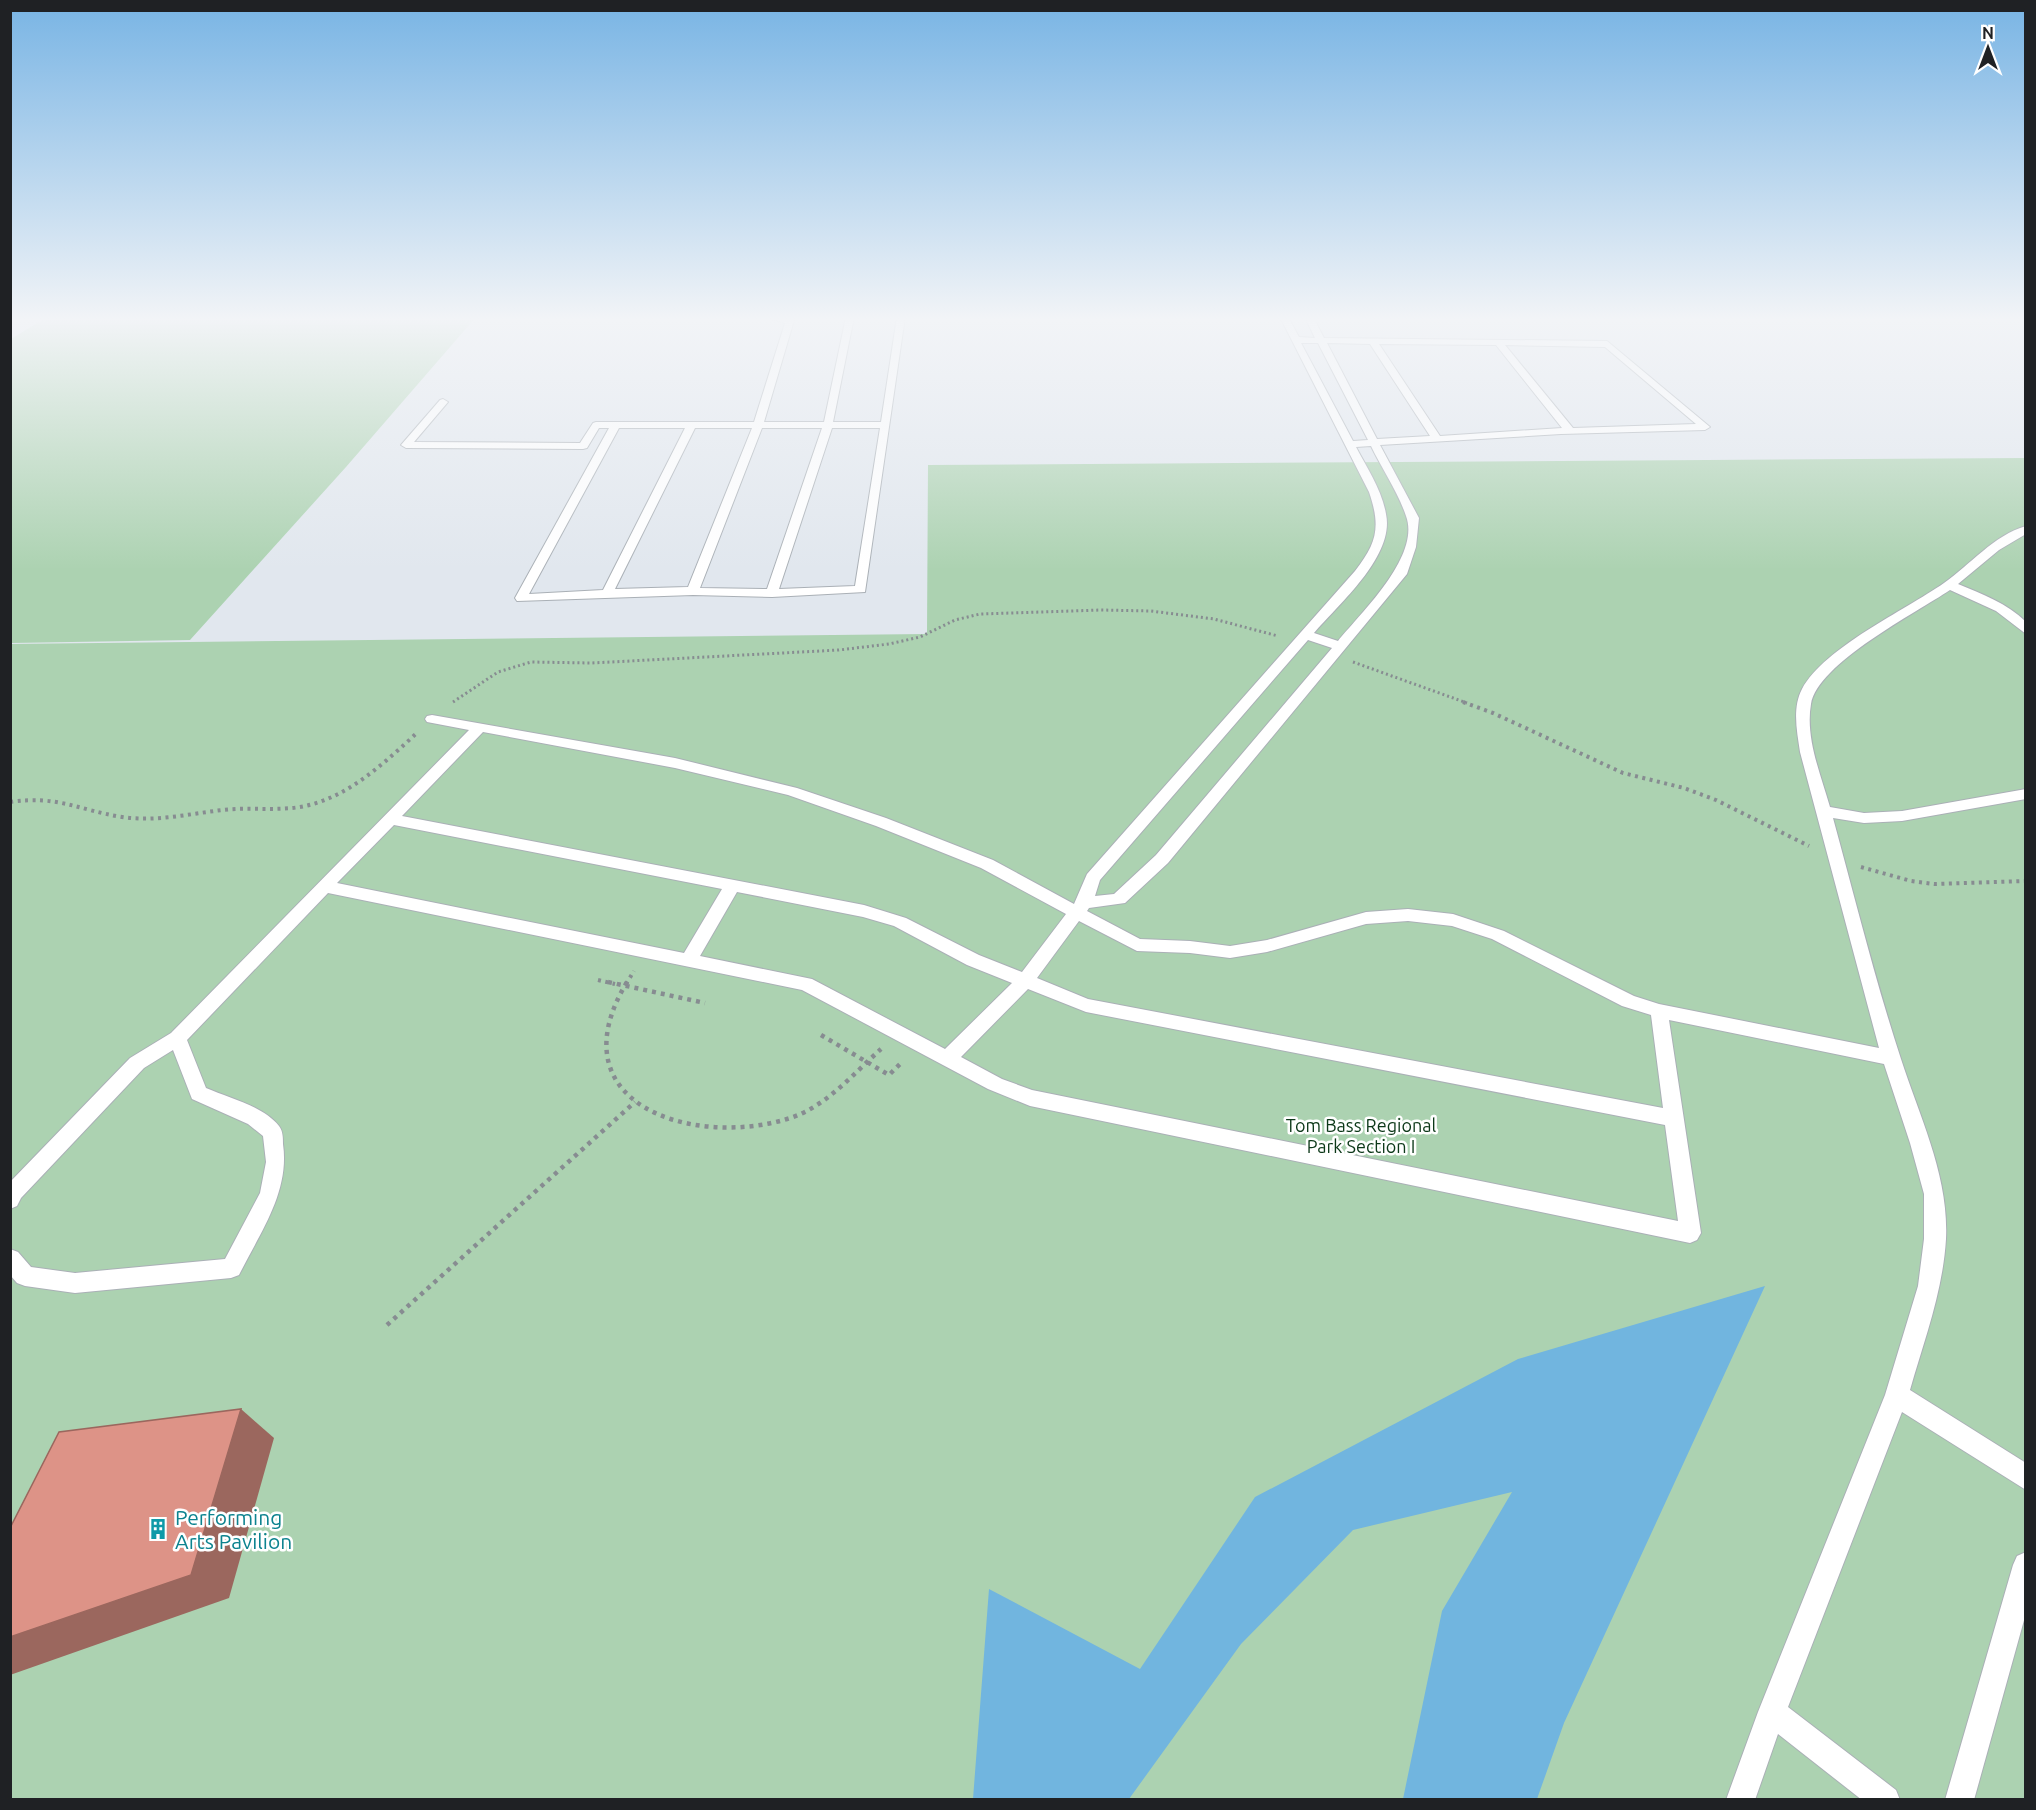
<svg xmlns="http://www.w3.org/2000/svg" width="2036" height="1810" viewBox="0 0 2036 1810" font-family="Ubuntu,sans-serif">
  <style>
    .green { fill: #acd2b1 }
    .water { fill: #71b5df }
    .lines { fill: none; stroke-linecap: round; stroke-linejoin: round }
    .lane-casing { stroke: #aab0b6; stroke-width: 2 }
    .path-far2 { stroke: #878c91; stroke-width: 3; stroke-dasharray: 2 3; stroke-linecap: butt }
    .path-far1 { stroke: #878c91; stroke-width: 4; stroke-dasharray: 3 4.5; stroke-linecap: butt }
    .path { stroke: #878c91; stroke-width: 4.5; stroke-dasharray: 4 5; stroke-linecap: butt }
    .lane { fill: #fff; fill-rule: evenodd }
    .shaded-wall { fill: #9b675e }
    .building { fill: #dd9387; stroke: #9b675e; stroke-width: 1.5 }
    .labels { text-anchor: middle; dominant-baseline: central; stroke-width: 5; stroke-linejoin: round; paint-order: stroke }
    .park-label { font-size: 18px; fill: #0c3818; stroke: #fff }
    .near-culture-label { font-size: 21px; fill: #0d838f; stroke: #fff; text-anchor: start }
  </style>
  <rect width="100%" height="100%" fill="#e1e7ee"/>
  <path class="green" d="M47 317H476L346 467 190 640 11 643V339Z
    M2025 458V1799H11L10 644 927 634 928 465Z"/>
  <path class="water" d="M1765 1286 1564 1723 1537 1799H1403L1442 1611 1512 1492 1353 1530 1241 1644 1129 1799H973L989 1589 1140 1669 1255 1497 1518 1359Z"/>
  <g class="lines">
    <defs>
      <path id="lane" d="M766 317H795L764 422H824L846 317H854L833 422H881L897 317H905L865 592 772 597 693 595 517 601 515 598 609 428H599L587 448 583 449 406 448 401 445 440 400 443 399 448 402 414 442 580 443 593 423 596 422H754L785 323ZM619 428H685L603 590 529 594ZM695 428H752L688 587 615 589ZM762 428H822L767 589 700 588ZM832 428H880L855 586 779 589Z
        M1280 317H1288L1299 337 1315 338 1305 317H1313L1324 338 1607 341 1710 427 1705 430 1561 434 1380 445 1419 518 1416 547 1407 574 1168 863 1125 903 1089 908 1087 911 1140 939 1190 941 1230 946 1267 940 1366 912 1408 909 1453 914 1504 931 1634 996 1659 1004 1879 1048 1800 752C1797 732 1792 708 1802 689 1825 647 1904 611 1944 583 1970 565 1994 535 2026 526V534L1999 550 1958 584C1982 594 2007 603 2026 622V634L1996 611 1950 590C1916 613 1818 663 1811 704 1805 738 1821 775 1830 807L1864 813 1902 811 2026 789V799L1902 821 1864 823 1833 818C1855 898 1875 980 1901 1059 1920 1118 1949 1176 1946 1239 1943 1291 1924 1341 1910 1390L2026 1463V1490L1902 1412 1788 1707 1896 1790 1900 1800H1862L1778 1734 1755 1800H1726L1758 1712 1885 1395 1918 1286 1924 1239V1194L1910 1143 1884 1064 1669 1020 1701 1233 1697 1240 1690 1243 1030 1106 988 1089 802 990 328 893 187 1040 206 1088C229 1098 263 1106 279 1126 283 1131 283 1138 283 1144 290 1192 260 1233 239 1275L231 1278 75 1293 25 1286 17 1283 10 1275V1249L18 1252 31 1267 75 1273 225 1259 260 1193 266 1162 263 1136 248 1124 192 1099 173 1050 144 1068 21 1198 17 1206 10 1209V1182L130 1058 171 1033 469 730 427 722 425 719 427 716 432 715 675 758 797 788 886 818 993 860 1074 904 1087 874 1355 571C1377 543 1381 527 1369 492ZM1301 343H1318L1368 440 1353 441ZM1327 343 1370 344 1430 436 1377 439ZM1379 344 1496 345 1562 428 1440 436ZM1505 345 1605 347 1696 424 1573 428ZM1371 446C1382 469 1398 492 1406 516 1421 556 1361 613 1338 641L1314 633C1339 604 1395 556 1386 514 1382 490 1367 468 1356 447ZM1308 640 1332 648 1156 855 1114 894 1095 896 1100 880ZM483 732 675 768 788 795 876 826 981 868 1066 914 1022 972 979 955 906 918 864 905 402 816ZM394 825 722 889 684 953 337 883ZM737 892 863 917 894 926 967 965 1012 983 945 1049 812 979 700 956ZM1079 921 1137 951 1190 953 1230 958 1267 952 1366 924 1408 921 1452 926 1492 939 1622 1006 1651 1015 1663 1108 1088 999 1037 978ZM1028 989 1086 1012 1665 1125 1678 1221 1032 1090 1002 1079 961 1057Z
        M2026 1552V1613L1974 1800H1945L2013 1565 2017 1556Z"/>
    </defs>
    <use href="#lane" class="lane-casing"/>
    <path class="path-far2" d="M1353 662 1467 703
      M453 702 498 672 531 662 592 663 839 650 889 644 920 637 955 620 980 614 1101 610 1151 611 1214 619 1278 636"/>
    <path class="path-far1" d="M1463 702 1493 713 1623 773 1684 788 1716 800 1809 846
      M10 802C58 795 78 810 122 817 155 822 189 814 222 810 248 807 274 811 300 807 347 799 384 763 418 732
      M1861 867 1911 881 1934 884 2026 881
      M598 980 615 984
      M626 984 634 971"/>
    <path class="path" d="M608 982 705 1003
      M627 982C554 1103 691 1148 787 1119 825 1108 852 1075 881 1049
      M821 1035 889 1075 903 1061
      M387 1325 635 1102"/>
    <use href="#lane" class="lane"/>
  </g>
  <path class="shaded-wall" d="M241 1409 274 1438 229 1598 10 1675V1637Z"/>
  <path class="building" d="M241 1409 191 1575 10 1637V1528L59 1432Z"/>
  <linearGradient id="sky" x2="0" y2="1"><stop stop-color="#78b4e4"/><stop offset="0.56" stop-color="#f2f4f7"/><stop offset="1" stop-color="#f2f4f7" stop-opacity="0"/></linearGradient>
  <rect width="2036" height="570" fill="url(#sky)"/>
  <defs>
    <symbol id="building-bare" viewBox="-9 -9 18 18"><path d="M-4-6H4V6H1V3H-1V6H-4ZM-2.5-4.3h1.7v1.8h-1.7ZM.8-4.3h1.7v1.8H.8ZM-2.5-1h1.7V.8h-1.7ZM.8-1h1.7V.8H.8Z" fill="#0f9aa8" stroke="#fff" stroke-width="2.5" paint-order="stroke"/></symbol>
  </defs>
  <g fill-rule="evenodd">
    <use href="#building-bare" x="143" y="1514" width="30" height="30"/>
  </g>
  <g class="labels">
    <g class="park-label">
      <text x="1361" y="1125">Tom Bass Regional<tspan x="1361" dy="21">Park Section I</tspan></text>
    </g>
    <g class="near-culture-label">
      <text x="175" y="1517">Performing<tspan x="175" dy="24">Arts Pavilion</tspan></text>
    </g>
  </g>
  <rect width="2036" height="1810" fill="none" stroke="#1f2124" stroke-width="24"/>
  <g transform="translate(1988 48)" stroke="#ffffff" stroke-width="4.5" paint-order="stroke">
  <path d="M0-4.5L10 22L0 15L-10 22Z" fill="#1f2124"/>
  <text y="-9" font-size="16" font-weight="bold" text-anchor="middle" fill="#1f2124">N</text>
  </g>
</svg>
